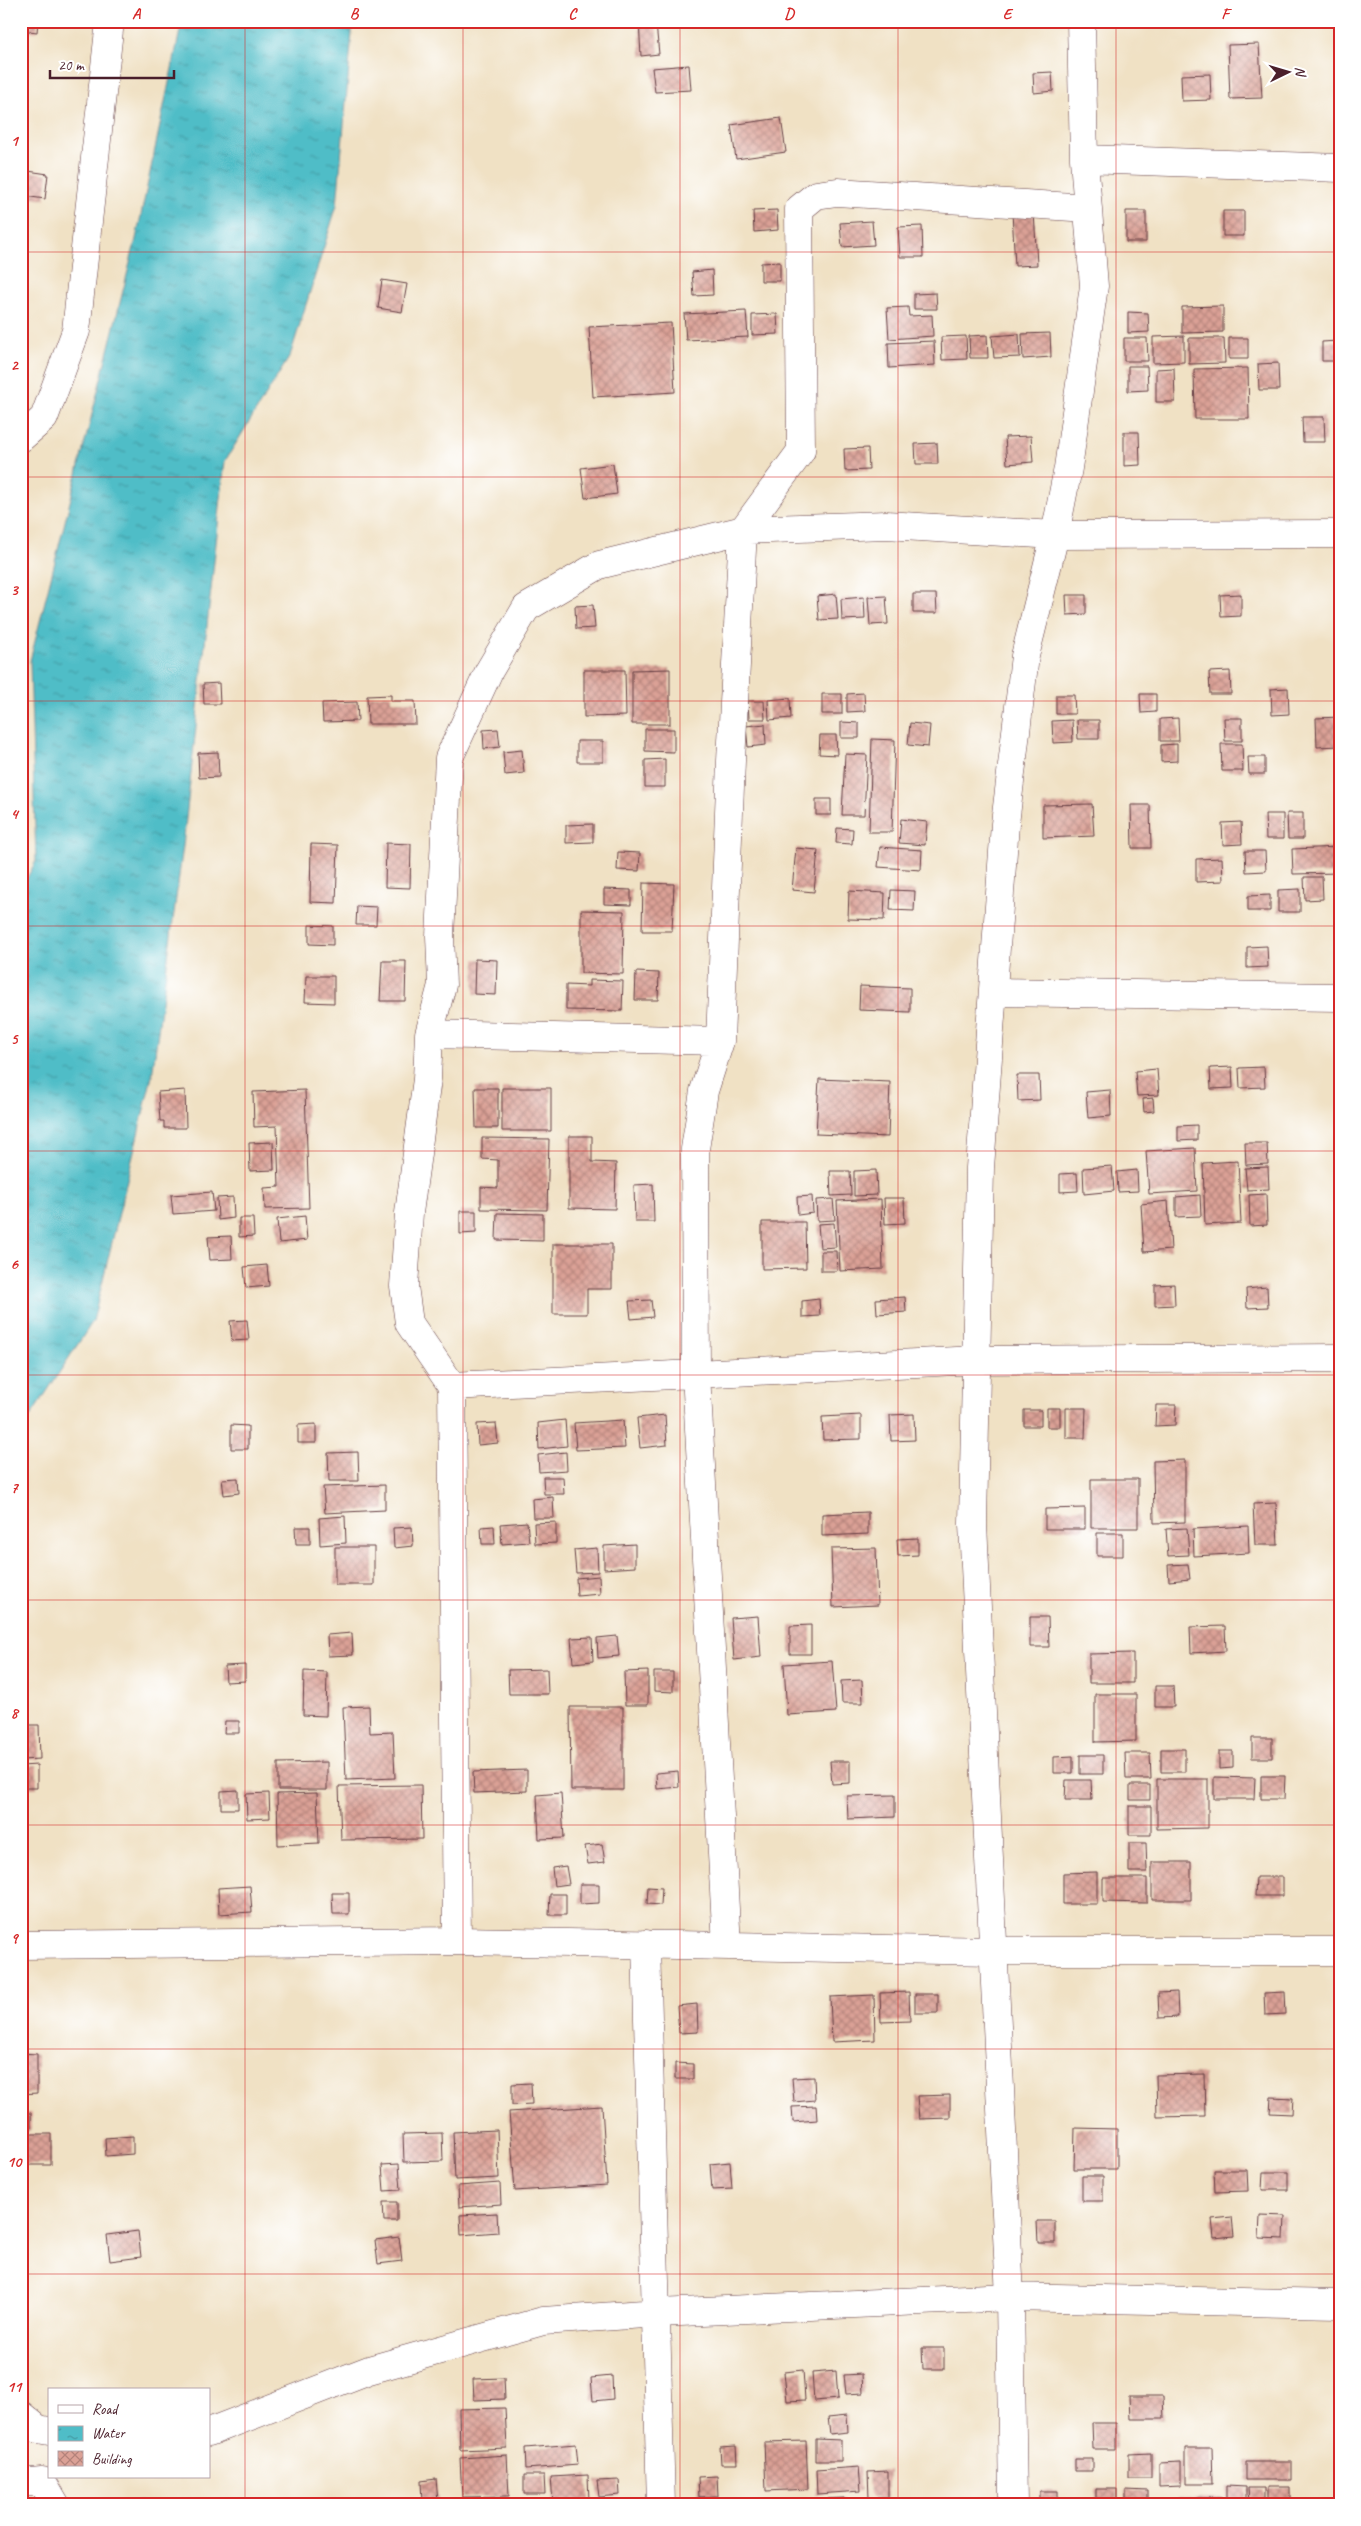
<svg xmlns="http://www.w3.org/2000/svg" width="1361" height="2526" viewBox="0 0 1361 2526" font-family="Caveat,sans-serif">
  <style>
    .water { fill: url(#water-ripples); stroke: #4c6e79 }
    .building { fill: url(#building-cross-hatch) }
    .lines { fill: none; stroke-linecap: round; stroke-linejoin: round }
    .minor-casing { stroke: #633c42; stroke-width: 29 }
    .minor { stroke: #fff; stroke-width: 28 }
    .grid { fill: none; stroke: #d62828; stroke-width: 1; stroke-opacity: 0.55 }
    .neatline { fill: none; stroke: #d62828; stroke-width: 2 }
    .grid-label { font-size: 16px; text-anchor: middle; font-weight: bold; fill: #d62828 }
  </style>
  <defs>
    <pattern id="water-ripples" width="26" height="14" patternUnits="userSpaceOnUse" patternTransform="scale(1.25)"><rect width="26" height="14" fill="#4fbdc7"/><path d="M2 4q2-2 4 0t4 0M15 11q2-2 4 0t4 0" fill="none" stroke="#4499a2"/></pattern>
    <pattern id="building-cross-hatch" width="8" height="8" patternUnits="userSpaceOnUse" patternTransform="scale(1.25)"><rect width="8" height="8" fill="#dba196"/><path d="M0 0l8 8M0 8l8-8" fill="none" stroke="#b4837b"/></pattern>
  </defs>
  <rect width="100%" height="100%" fill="#fff"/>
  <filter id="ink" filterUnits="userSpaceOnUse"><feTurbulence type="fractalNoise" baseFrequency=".02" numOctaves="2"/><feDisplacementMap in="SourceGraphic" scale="10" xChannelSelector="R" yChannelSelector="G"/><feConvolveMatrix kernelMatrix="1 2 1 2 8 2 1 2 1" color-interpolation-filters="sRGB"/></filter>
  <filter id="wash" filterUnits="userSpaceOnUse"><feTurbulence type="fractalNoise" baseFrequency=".0096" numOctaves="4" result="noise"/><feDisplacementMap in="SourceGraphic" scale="20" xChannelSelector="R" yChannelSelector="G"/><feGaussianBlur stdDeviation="1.12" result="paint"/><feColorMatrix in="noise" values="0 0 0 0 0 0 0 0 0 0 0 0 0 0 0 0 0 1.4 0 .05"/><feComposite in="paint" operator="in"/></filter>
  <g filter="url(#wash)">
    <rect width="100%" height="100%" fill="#f0e1c4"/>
    <path class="water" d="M182 21H353L337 205 290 356 225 461 183 846 152 1076 93 1321 21 1431V889L36 861 30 661 136 239Z"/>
    <g id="blocks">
      <path class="building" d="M21 21H38L37 32 21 30Z
        M639 21H673L656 24 659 54 641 56Z
        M1258 21H1308V24L1259 27Z
        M1259 44 1262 98 1230 99 1228 45Z
        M689 65 691 90 655 92 652 68Z
        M1052 72 1053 91 1034 93 1033 73Z
        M1210 74 1211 100 1182 101 1181 75Z
        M21 108H26L27 130H21Z
        M781 118 786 152 736 159 731 125Z
        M28 171 48 174 45 199 24 196Z
        M777 210 778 230 754 232 753 211Z
        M1034 211 1037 265 1015 266 1012 212Z
        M1126 211H1146V242H1126Z
        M1223 211H1244V236H1223Z
        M872 221 874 245 842 247 840 223Z
        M922 226 923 257H900L898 227Z
        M780 262V281H761V263Z
        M712 270 713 295 694 296 692 272Z
        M382 280 407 284 402 312 378 308Z
        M936 293 937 309H914V294Z
        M1223 306V332L1182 333V307Z
        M908 307 909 316 932 315 933 336 889 339 887 308Z
        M746 311 748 337 686 340 684 314Z
        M1128 312 1148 313 1149 332 1128 333Z
        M777 314 778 334 752 335V315Z
        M671 323 675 392 593 397 589 327Z
        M1050 333 1051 357 1023 359 1022 334Z
        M1019 334 1020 357 994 358 992 336Z
        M987 335 988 358H970L969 336Z
        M966 336 967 359 942 360 941 337Z
        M1184 336V362L1153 363V337Z
        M1124 338H1147L1148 361H1124Z
        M1189 338H1224L1225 363 1189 364Z
        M1229 338H1248V359H1229Z
        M934 341 935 365 889 368 888 343Z
        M1338 341V361H1322V342Z
        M1278 363 1279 390H1259L1258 364Z
        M1128 366H1147L1148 390 1128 391Z
        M1174 368 1175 402H1156V369Z
        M1248 368 1249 419H1195L1194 369Z
        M1302 417H1324L1325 442H1303Z
        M1124 432H1139L1140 465 1124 466Z
        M1031 436 1033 462 1007 464 1005 437Z
        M937 443 938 464H916L915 444Z
        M868 448 869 470 845 471 844 449Z
        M613 464 617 494 585 498 581 468Z
        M836 594 838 619 819 620 817 596Z
        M913 594H936L937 613H913Z
        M1241 594V616L1221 617 1220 595Z
        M1066 595H1086V614L1067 615Z
        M886 596 888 624 870 625 868 597Z
        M864 597 865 619 842 620 841 599Z
        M593 605 595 628 576 629 575 606Z
        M670 669V724H632V670Z
        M584 670H625L626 716 584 717Z
        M1230 671 1231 694H1210L1209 672Z
        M219 683 220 704H204L203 684Z
        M1288 688 1289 714 1272 715 1271 689Z
        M864 693 865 711 847 712V694Z
        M822 694H842V714H822Z
        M1140 694H1156V712L1141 713Z
        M391 695V701H415L416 724H368L367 696Z
        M1056 695H1074L1075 714H1056Z
        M790 698 791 718 769 720 768 700Z
        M748 701H764L765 719H749Z
        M357 702 358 721 323 722 322 703Z
        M1340 717V746L1317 747 1316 718Z
        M1178 718 1179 741H1160V719Z
        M1224 718H1242V741H1225Z
        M1072 720 1073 742 1053 743 1052 721Z
        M1077 720H1099V739H1078Z
        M841 722 859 723V738H841Z
        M910 723 930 725 928 747 908 745Z
        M765 724 766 745 748 747 746 726Z
        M498 729 500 747 484 749 483 730Z
        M645 729H674V752L645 751Z
        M820 735H836L837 755 819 754Z
        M872 739 895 740 892 832H869Z
        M577 741H603V762H577Z
        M1177 744V761L1161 762V745Z
        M1221 744H1242L1243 771H1222Z
        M522 750 524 773 505 775 503 752Z
        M218 752 219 777 199 778 198 753Z
        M845 754 867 755 864 815H842Z
        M1248 757H1265V774H1249Z
        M665 759V787H645V760Z
        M816 799H831V815H816Z
        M1092 804 1094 836 1043 838V805Z
        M1131 805H1150L1151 848H1132Z
        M1287 813H1303V839H1288Z
        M1265 814H1283V839H1266Z
        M901 819 927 822 925 845 899 843Z
        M1241 822 1242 844 1223 845 1222 823Z
        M593 824V842L566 843V825Z
        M837 828 853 829 852 844 836 843Z
        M386 843 411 844 410 888 385 887Z
        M311 844 338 845 336 903 310 902Z
        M880 847 922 850 921 870 878 867Z
        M1340 847V873L1293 874 1292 849Z
        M796 848 818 850 814 892 792 890Z
        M1245 851H1265L1266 871 1246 872Z
        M618 852 640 853 639 871 617 870Z
        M1222 858 1223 881 1196 882V859Z
        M1304 877H1322L1323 899 1305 900Z
        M643 883 674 884 672 931H642Z
        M604 889 631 890V905L604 904Z
        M1300 889V912H1278V890Z
        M891 890 915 891 914 911 890 910Z
        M849 891 885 893 884 920 848 919Z
        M1270 895V911H1248V896Z
        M357 906 377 907 376 925H356Z
        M581 910 624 911 623 974 581 973Z
        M309 925 333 926V945L309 944Z
        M1267 946 1268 967 1247 968V947Z
        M475 959 497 960 496 995 474 994Z
        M382 961H406L405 1001H380Z
        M636 972 659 973 658 1000H635Z
        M306 976H334V1003L305 1002Z
        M589 980 623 981 622 1011 566 1010V985L589 986Z
        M860 986 910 988V1012L859 1010Z
        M1232 1067 1233 1088 1211 1089 1210 1068Z
        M1264 1067 1265 1087 1240 1088 1239 1068Z
        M1157 1069 1159 1095 1137 1096 1135 1071Z
        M1017 1075H1039L1040 1100 1018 1101Z
        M819 1079 890 1082 888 1137 816 1134Z
        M475 1088H498V1128H476Z
        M502 1088H551V1131H502Z
        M185 1090 186 1128H164V1121H160L158 1092Z
        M305 1090 309 1208 265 1209 264 1188 279 1187 277 1126 254 1127 253 1092Z
        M1110 1090 1111 1116 1088 1118 1086 1092Z
        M1153 1098 1154 1111 1144 1112 1143 1099Z
        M1197 1125V1140L1178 1141V1126Z
        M569 1136H592V1162L616 1163 615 1209 569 1208Z
        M482 1138 549 1139 547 1210 481 1209V1187L498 1188V1160L482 1159Z
        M273 1142 274 1170 250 1171 249 1143Z
        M1245 1143H1267L1268 1164 1246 1165Z
        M1195 1148 1197 1191 1149 1194 1146 1151Z
        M1238 1161 1241 1223 1205 1225 1203 1163Z
        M1112 1166 1114 1191 1084 1194 1083 1168Z
        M1268 1167 1269 1189 1247 1190 1245 1168Z
        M876 1170 877 1195 854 1196V1171Z
        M1137 1170 1138 1191 1118 1192 1117 1172Z
        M830 1171H850L851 1195 831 1196Z
        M1077 1173 1078 1191 1060 1192V1174Z
        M653 1184 654 1222H635L634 1185Z
        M212 1192 214 1211 173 1214 171 1195Z
        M1266 1194 1267 1225 1250 1226 1249 1195Z
        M1200 1195 1201 1216 1176 1217V1197Z
        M812 1196 813 1213 798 1215 797 1197Z
        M233 1197 234 1218 218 1220 217 1198Z
        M884 1198H904L905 1223 885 1224Z
        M833 1199 835 1220 817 1221 816 1200Z
        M881 1199 883 1269 840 1271 837 1201Z
        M1168 1201 1171 1250 1144 1252 1141 1204Z
        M460 1211H476V1233L460 1234Z
        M497 1213 543 1214V1241L496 1240Z
        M305 1216 307 1240 279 1243 277 1219Z
        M239 1218H253L254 1236 239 1237Z
        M762 1222H805L806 1268 762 1269Z
        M834 1223 836 1247 820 1248 818 1224Z
        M231 1236 232 1259 210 1260 208 1237Z
        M553 1244H612V1289H587V1314H553Z
        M821 1251H836L837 1271H821Z
        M267 1265 269 1286 246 1288 244 1267Z
        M1174 1284 1175 1305 1155 1306V1285Z
        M1267 1287 1268 1307 1247 1308 1246 1289Z
        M905 1297 906 1312 877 1314 876 1299Z
        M819 1299 820 1316 802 1317V1301Z
        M651 1300 653 1317 631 1319 629 1301Z
        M247 1320 249 1340 232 1341 230 1321Z
        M1156 1405H1176L1175 1425 1155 1426Z
        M1047 1408H1060V1427H1047Z
        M1066 1408H1086L1085 1438H1066Z
        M1024 1410H1041V1426H1024Z
        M914 1414 915 1440 891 1441 890 1415Z
        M665 1415 667 1445 640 1448 637 1418Z
        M861 1415V1439L823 1440 822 1417Z
        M565 1420 567 1446 539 1449 538 1423Z
        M623 1420 625 1448 576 1450 574 1423Z
        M496 1423 498 1443 478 1445 477 1424Z
        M316 1424V1443H298V1425Z
        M231 1425 248 1426V1449H231Z
        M358 1452 359 1481H329L328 1453Z
        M566 1452 567 1470 539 1472 538 1455Z
        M1185 1460V1522L1154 1523 1153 1461Z
        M543 1477H563L564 1494H544Z
        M238 1478 239 1493 224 1495 222 1479Z
        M1091 1479H1138V1528H1091Z
        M385 1485V1510L325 1513 323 1487Z
        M553 1497 554 1518H533L532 1499Z
        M1276 1503 1278 1545H1255L1253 1504Z
        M1085 1508V1529H1045V1509Z
        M868 1512V1534L822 1536V1514Z
        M345 1516 346 1543 320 1545 319 1518Z
        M527 1522 529 1542 502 1544 500 1524Z
        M556 1522V1543L535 1544 534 1523Z
        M494 1526 495 1544H482L481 1527Z
        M1248 1526 1249 1553 1194 1556 1193 1529Z
        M295 1527H310V1544H296Z
        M412 1527 413 1546 394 1548 393 1528Z
        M1187 1528 1189 1555 1168 1556 1166 1529Z
        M1097 1533H1123V1556H1097Z
        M918 1538V1555L898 1556 897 1539Z
        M635 1544V1567L604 1569V1546Z
        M335 1547H374V1585H335Z
        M597 1548 598 1572 576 1573 574 1550Z
        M876 1548 878 1605 833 1607 831 1549Z
        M1188 1564 1190 1579 1169 1581 1168 1565Z
        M599 1576 600 1594 577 1596 576 1578Z
        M758 1616 761 1657 734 1660 731 1618Z
        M1030 1617H1048L1049 1647H1030Z
        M811 1625V1654H790V1626Z
        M1225 1626 1226 1651 1191 1653 1190 1627Z
        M352 1633 353 1655 328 1656 327 1635Z
        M617 1636 619 1656 598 1658 597 1638Z
        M592 1637 593 1661 573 1663 571 1638Z
        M1133 1653V1683H1089V1654Z
        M832 1661 836 1712 787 1715 784 1664Z
        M245 1665V1681L226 1682 225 1666Z
        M547 1669 548 1694H509L508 1670Z
        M304 1671 327 1672 326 1716 303 1715Z
        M648 1671V1705H625L624 1672Z
        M654 1672H673V1692L654 1691Z
        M862 1680 863 1703H842L841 1681Z
        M1155 1686H1173L1174 1707H1155Z
        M1095 1694H1136V1741L1095 1742Z
        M369 1706 370 1733 393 1732 395 1778 346 1780 343 1707Z
        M570 1707H623V1790H571Z
        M225 1721H239V1733H224Z
        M21 1725H39L40 1759 21 1760Z
        M1252 1738H1272V1758H1252Z
        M1161 1749H1185V1772H1161Z
        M1219 1751H1233V1768L1219 1769Z
        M1125 1753H1150L1151 1779H1126Z
        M1080 1755H1103V1774H1080Z
        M1073 1756V1773H1054V1757Z
        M830 1761H850V1783L832 1784Z
        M327 1762V1790H278V1763Z
        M37 1765V1788H21V1766Z
        M527 1770V1791L474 1793 473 1772Z
        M678 1771 679 1787 657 1789 656 1773Z
        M1261 1776H1285L1284 1799H1261Z
        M1214 1777 1255 1778 1254 1799H1214Z
        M1157 1779H1208V1828L1157 1829Z
        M1066 1780H1091L1092 1800H1065Z
        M421 1785 422 1839 341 1840 339 1786Z
        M1130 1785H1150V1800H1130Z
        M238 1790V1809H221V1791Z
        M269 1793 270 1818 247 1819 246 1794Z
        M317 1793 319 1843 278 1845 277 1794Z
        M561 1793 564 1838 539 1839 537 1795Z
        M895 1795V1817L848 1819 847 1796Z
        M1129 1806H1151V1835H1129Z
        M1129 1843H1146L1147 1872H1129Z
        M602 1844 605 1862 588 1864 585 1846Z
        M1152 1862H1191V1900H1152Z
        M566 1866 569 1884 554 1886 552 1868Z
        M1097 1872V1904H1063V1873Z
        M1256 1877H1283V1896H1255Z
        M1103 1878H1147V1903L1103 1902Z
        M580 1884H599V1903L580 1904Z
        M250 1886 252 1912 219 1914 218 1888Z
        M648 1887 662 1888 661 1905 647 1904Z
        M332 1893H349V1914H333Z
        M550 1894H566V1915H549Z
        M909 1992 910 2021 881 2022 880 1993Z
        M1177 1992 1178 2017 1159 2018 1158 1993Z
        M1285 1992 1286 2014 1265 2015 1264 1993Z
        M915 1994H938V2013H915Z
        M874 1995 875 2040 832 2042 830 1997Z
        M697 2004 698 2032 679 2033 677 2006Z
        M21 2053 37 2054V2093L21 2094Z
        M675 2063 693 2064V2079H675Z
        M1204 2074 1205 2116 1157 2117 1156 2075Z
        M814 2077 815 2100 794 2102 792 2078Z
        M531 2083 532 2104 512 2105V2084Z
        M950 2095V2118L919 2119 917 2096Z
        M1271 2097 1293 2098 1292 2114 1270 2113Z
        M602 2106 607 2185 515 2191 509 2112Z
        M816 2106 817 2120 793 2122 792 2107Z
        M21 2113H31V2131H21Z
        M1075 2128 1117 2129V2169H1074Z
        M497 2130 499 2178 455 2180 453 2132Z
        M442 2133 443 2161 404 2162 403 2134Z
        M25 2134H51V2165H25Z
        M133 2136V2154L106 2156 105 2138Z
        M730 2162 732 2189 712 2190 710 2164Z
        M399 2164 401 2190 384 2191 382 2165Z
        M1214 2170H1247L1248 2191 1215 2192Z
        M1263 2172H1288V2190H1262Z
        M1082 2176H1103V2201H1082Z
        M500 2183 501 2204 459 2207 458 2186Z
        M383 2202H397V2221H384Z
        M497 2213 498 2232 461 2235 460 2215Z
        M1260 2215 1285 2216 1284 2239 1259 2238Z
        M1232 2217 1234 2236 1214 2238 1212 2219Z
        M1037 2221H1055V2243H1038Z
        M138 2231 141 2257 110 2261 107 2235Z
        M399 2237 402 2261 378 2264 375 2240Z
        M922 2348H944V2369H923Z
        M803 2370 805 2400 787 2401 784 2372Z
        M836 2371 838 2399 814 2401 812 2373Z
        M862 2374 863 2393 846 2394 844 2375Z
        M612 2376 613 2399 593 2401 591 2378Z
        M504 2378 505 2399 474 2400 473 2379Z
        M1129 2396H1163L1164 2419H1130Z
        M505 2408 507 2448 460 2450 459 2409Z
        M847 2415 848 2432 830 2434 828 2417Z
        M1092 2423H1116V2449H1093Z
        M816 2439 841 2440V2461H816Z
        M806 2441 808 2489 766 2491 764 2442Z
        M576 2444 578 2465 526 2469 525 2448Z
        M736 2446 737 2464H721L720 2447Z
        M1186 2448H1212L1213 2484H1186Z
        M1151 2453V2478H1129V2454Z
        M507 2455 509 2496 462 2497 460 2458Z
        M1075 2459H1092V2471H1075Z
        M1181 2462V2486L1159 2487V2463Z
        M1246 2462H1292V2480H1246Z
        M859 2467 861 2491 817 2494 816 2470Z
        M888 2471V2498H869L868 2472Z
        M524 2475H544L545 2494H524Z
        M588 2475 589 2502 553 2503 551 2477Z
        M717 2476 718 2496 699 2497 698 2477Z
        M436 2479 438 2502 422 2503 421 2481Z
        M619 2480 620 2495 599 2497 597 2481Z
        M1226 2486 1246 2487V2505H1226Z
        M1267 2487H1290V2505H1267Z
        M1248 2488H1264V2505H1249Z
        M1096 2489H1117V2505H1096Z
        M1126 2490 1148 2491V2505H1126Z
        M1040 2491H1058V2505H1040Z
        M844 2498 845 2505H823L822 2499Z
        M1178 2498H1222V2505H1178Z
        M900 2499 901 2505H886V2500Z
        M141 2501 142 2505H126V2503Z"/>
    </g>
  </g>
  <g filter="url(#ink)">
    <use href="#blocks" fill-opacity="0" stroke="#633c42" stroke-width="1"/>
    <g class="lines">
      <defs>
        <path id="minor" d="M1084 159 1340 168
          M21 438 44 418 76 331 110 21
          M993 992 1340 997
          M429 1034 720 1041
          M452 1386 977 1360 1340 1358
          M457 1941 452 1386 409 1323 404 1286 409 1213 427 1079 429 1034 442 985 440 936 449 758 489 671 526 608 599 565 743 530 886 525 1055 535 1340 534
          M646 1944 661 2505
          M21 1945 457 1941 994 1951H1340
          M727 1946 696 1373 695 1149 704 1091 720 1041 731 761 743 530 801 451 799 209 816 195 837 192 1088 208
          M21 2415 38 2429 49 2431
          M209 2432 369 2370 543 2321 658 2313 1010 2297 1340 2304
          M21 2483 42 2481 56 2505
          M1013 2505 1010 2297 973 1524 980 1168 1005 824 1025 656 1055 535 1068 468 1094 286 1084 159 1081 21"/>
      </defs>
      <use href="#minor" class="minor-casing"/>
      <use href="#minor" class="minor"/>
    </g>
  </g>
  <path class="grid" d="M245 21V2505M463 21V2505M680 21V2505M898 21V2505M1116 21V2505M21 252H1340M21 477H1340M21 701H1340M21 926H1340M21 1151H1340M21 1375H1340M21 1600H1340M21 1825H1340M21 2049H1340M21 2274H1340"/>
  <rect width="1361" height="2526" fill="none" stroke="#fff" stroke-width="55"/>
  <rect x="48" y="2388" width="162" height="90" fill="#ffffff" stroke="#b7a5aa"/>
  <rect x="58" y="2405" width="25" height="8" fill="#ffffff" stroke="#b7a5aa"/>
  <text x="92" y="2414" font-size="15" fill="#4a1f2b">Road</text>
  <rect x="58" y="2426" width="25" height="15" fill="url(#water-ripples)" stroke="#b7a5aa"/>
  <text x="92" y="2438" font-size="15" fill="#4a1f2b">Water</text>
  <rect x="58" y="2451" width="25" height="15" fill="url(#building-cross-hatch)" stroke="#b7a5aa"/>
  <text x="92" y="2464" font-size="15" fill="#4a1f2b">Building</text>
  <g transform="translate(1288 72) rotate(85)" stroke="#ffffff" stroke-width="4" paint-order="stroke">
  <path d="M0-4L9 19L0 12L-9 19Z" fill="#4a1f2b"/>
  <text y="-8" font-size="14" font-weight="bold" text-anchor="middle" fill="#4a1f2b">N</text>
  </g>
  <path d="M50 70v8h124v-8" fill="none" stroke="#4a1f2b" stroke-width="2.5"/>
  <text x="58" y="70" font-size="15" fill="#4a1f2b" stroke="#ffffff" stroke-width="4" paint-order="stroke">20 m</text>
  <rect x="28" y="28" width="1306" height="2470" class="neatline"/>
  <g class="grid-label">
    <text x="136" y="19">A</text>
    <text x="354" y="19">B</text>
    <text x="572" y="19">C</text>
    <text x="789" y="19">D</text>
    <text x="1007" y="19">E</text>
    <text x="1225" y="19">F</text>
    <text x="14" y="146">1</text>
    <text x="14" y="370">2</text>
    <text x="14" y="595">3</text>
    <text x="14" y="819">4</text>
    <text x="14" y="1044">5</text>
    <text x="14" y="1269">6</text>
    <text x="14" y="1493">7</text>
    <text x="14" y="1718">8</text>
    <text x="14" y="1943">9</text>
    <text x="14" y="2167">10</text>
    <text x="14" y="2392">11</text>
  </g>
</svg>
